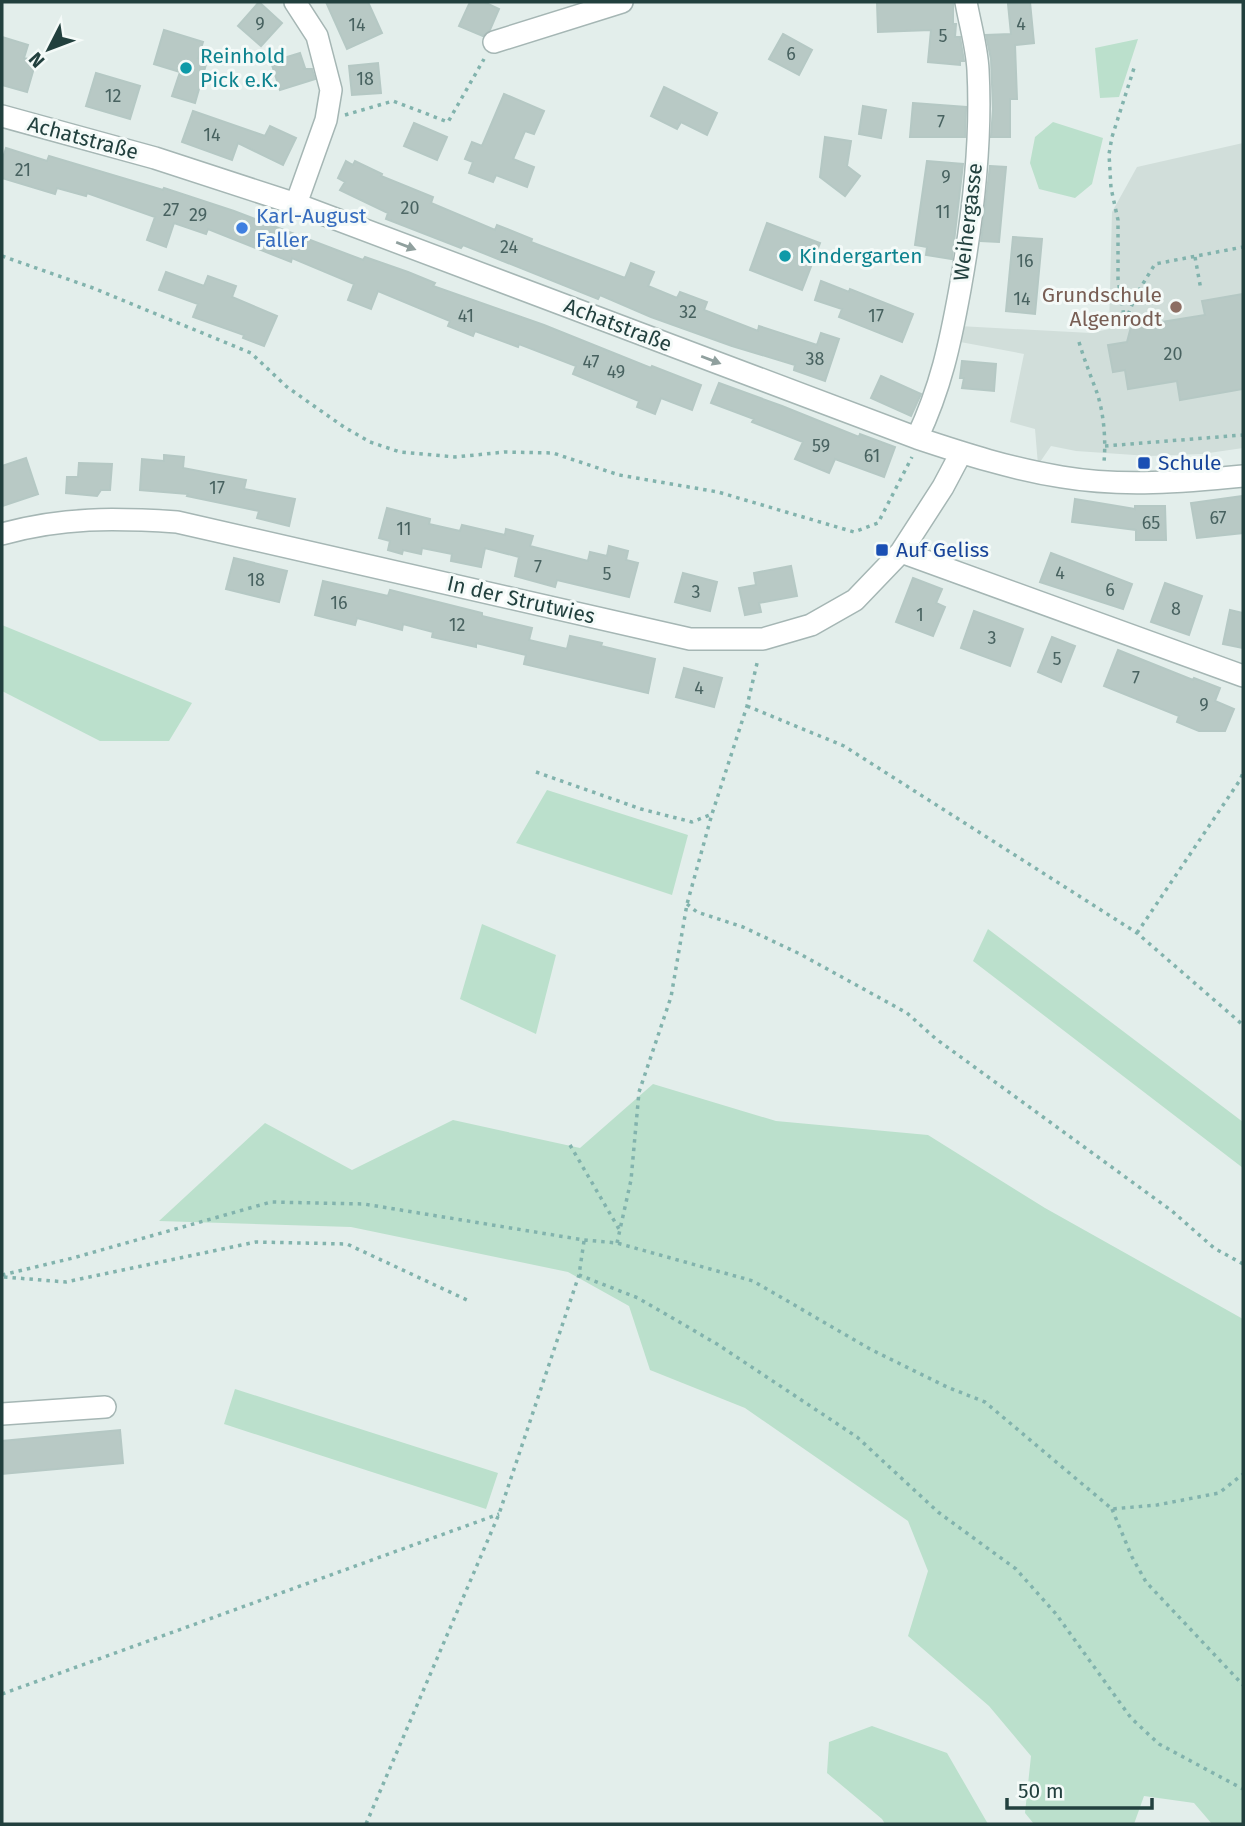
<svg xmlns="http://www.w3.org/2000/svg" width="1245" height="1826" viewBox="0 0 1245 1826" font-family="'Fira Sans',sans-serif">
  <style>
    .built { fill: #d1deda }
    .green { fill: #bbe0cc }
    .building { fill: #b8c9c5; stroke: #b5c8c4; stroke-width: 2 }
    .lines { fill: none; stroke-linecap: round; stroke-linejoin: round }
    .minor-casing { stroke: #a5b6b4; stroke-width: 24 }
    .path { stroke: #82b3ad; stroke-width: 3.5; stroke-dasharray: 3.5 5; stroke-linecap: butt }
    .minor { stroke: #fff; stroke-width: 21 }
    .oneway { fill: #90a09e }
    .culture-dot { fill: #0f9aa8; stroke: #f4faf8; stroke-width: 2.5 }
    .shop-dot { fill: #3f7fe0; stroke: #f4faf8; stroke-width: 2.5 }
    .education-dot { fill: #8d6e63; stroke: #f4faf8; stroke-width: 2.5 }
    .transit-dot { fill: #1a4fb4; stroke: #f4faf8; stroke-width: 2.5 }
    .labels { text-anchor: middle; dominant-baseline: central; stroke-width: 6; stroke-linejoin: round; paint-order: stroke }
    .number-label { font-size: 18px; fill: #486260 }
    .culture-label { font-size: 21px; fill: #0d838f; stroke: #f4faf8; text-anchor: start }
    .street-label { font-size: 21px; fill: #22403e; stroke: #f4faf8 }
    .shop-label { font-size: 21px; fill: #366cbe; stroke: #f4faf8; text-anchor: start }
    .education-label { font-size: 21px; fill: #785e54; stroke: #f4faf8; text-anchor: end }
    .transit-label { font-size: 21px; fill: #164399; stroke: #f4faf8; text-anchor: start }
  </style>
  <rect width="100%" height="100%" fill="#e3eeeb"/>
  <path class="built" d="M1243 143V448L1202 454 1149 456 1076 451 1051 446 1038 465 1035 429 1010 422 1024 354 955 341 959 326 1091 333 1109 329 1112 212 1137 167Z"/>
  <path class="green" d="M1138 39 1119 97 1100 98 1095 48Z
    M1053 122 1103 138 1092 184 1075 198 1039 189 1030 163 1035 137Z
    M2 625 192 703 169 741H100L2 691Z
    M547 790 688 835 672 895 516 843Z
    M482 924 556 955 536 1034 460 999Z
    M988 929 1243 1122V1168L973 961Z
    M653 1084 776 1121 928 1135 1045 1208 1243 1319V1824H1212L1194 1803 1144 1796 1134 1824H1034L1025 1813 1031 1756 989 1706 908 1636 928 1571 908 1521 745 1408 650 1370 629 1306 568 1272 351 1227 159 1221 265 1123 352 1170 453 1120 580 1148Z
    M235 1389 498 1473 486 1509 224 1424Z
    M872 1726 947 1753 988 1824H885L882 1819 827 1773 829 1742Z"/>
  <path class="building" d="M259 2 282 23 261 46 238 26Z
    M326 2H368L382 33 347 49Z
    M470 2H484L499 9 490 30 483 36 459 26Z
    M877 2H953V24H956L955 37H960L964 61H960V65L928 62 931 30 878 32Z
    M1030 2 1034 43 1015 45 1017 99H1010V137H991L993 109 991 59 986 35 1011 34 1008 4Z
    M164 30 203 42 198 58 207 61 195 103 172 96 180 72 154 64Z
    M783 34 812 50 799 75 769 59Z
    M2 37 28 45 24 58 36 61 27 92 2 85Z
    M300 53 305 68 303 69H312L315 79 280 90 271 62Z
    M378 63 381 93 352 95 349 66Z
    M96 73 140 86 130 119 86 106Z
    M664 87 717 113 707 135 681 122 677 129 651 116Z
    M504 94 544 111 534 134 525 131 513 159 534 167 527 187 496 175 493 182 469 173 473 162 465 159 472 142 482 146Z
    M913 103 966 107 965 137H910Z
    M863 106 886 110 881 138 859 134Z
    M193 111 265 136 270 126 296 138 283 165 238 143 232 160 182 142Z
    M414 123 447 137 437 160 404 146Z
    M825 137 851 141 847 166 860 176 845 196 820 177Z
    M6 148 47 161 49 156 163 190 164 188 234 211 363 260 365 257 408 272 435 283 433 286 544 325 651 368 652 366 701 385 692 410 661 398 655 414 637 407 639 401 573 374 576 366 519 344 518 347 475 331 473 336 448 326 450 321 378 291 371 309 348 300 354 284 292 258 291 262 208 229 206 234 174 223 166 247 147 240 155 217 87 193 86 196 57 188 55 194 2 178V161Z
    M346 161 353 165 355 161 382 174 381 176 433 197 431 203 495 230 497 225 532 239 531 242 625 278 631 263 654 272 648 286 677 298 680 292 707 302 704 310 758 331 759 326 817 345 821 333 839 339 825 381 794 370 795 365 732 346 651 317 600 295 598 299 463 245 461 248 386 219 388 213 340 190 345 182 338 178Z
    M927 161 963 164 952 259 926 255 927 247 915 245Z
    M990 166 1006 167 999 242 981 241Z
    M767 223 820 243 802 290 750 270Z
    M1013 237 1042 239 1035 314 1006 311Z
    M166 272 204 286 208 276 236 286 232 297 277 316 264 346 243 338 244 335 193 317 198 304 159 290Z
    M821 281 849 292 850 289 913 314 902 342 839 317 842 309 815 300Z
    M1243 294V389L1180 400 1177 381 1128 389 1125 370 1113 372 1108 345 1127 342 1131 327 1205 315 1202 301Z
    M962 361 996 364 994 391 962 388 964 378H960Z
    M881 376 921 394 911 416 871 398Z
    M719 383 782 406 859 437 860 434 895 447 884 477 835 459 829 473 795 459 803 442 752 422 754 419 711 403Z
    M164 455 184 457 183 468 246 480 244 489 295 499 289 526 257 518 259 511 187 496 188 494 140 490 142 459 164 461Z
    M26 458 38 494 2 506V466Z
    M79 463 112 464 110 490H101L97 496 66 493 67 477H78Z
    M1243 496V533L1197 538 1191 503Z
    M1075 499 1135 509V506H1165L1166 540H1136V530L1072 522Z
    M387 508 430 519 429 524 460 531 462 525 505 535 506 529 533 536 530 546 588 561 590 552 607 556 609 546 628 551 626 560 638 563 629 597 557 580 555 587 515 576 519 557 485 548 481 567 451 561 452 554 422 548 421 554 403 550 402 554 388 550 390 541 379 538Z
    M1051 553 1132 584 1123 609 1040 582Z
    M234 558 287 571 279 602 226 589Z
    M791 566 797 596 759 603 761 612 745 615 739 588 756 585 754 573Z
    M683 573 717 582 710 611 675 602Z
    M913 578 942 589 936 603 945 607 933 636 896 622Z
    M323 581 388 596 390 590 482 613V616L532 628 529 640 567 649 570 636 602 643 601 646 655 659 648 693 524 664 526 655 476 643V647L432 637 433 632 403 624 402 630 357 618 355 625 315 615Z
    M1165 583 1202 596 1189 635 1151 622Z
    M1230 610 1243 613V648L1223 644Z
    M974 611 1023 629 1010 666 961 648Z
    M1052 637 1075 646 1061 682 1038 672Z
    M1118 650 1193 680 1194 678 1220 688 1215 701 1234 709 1225 731H1199L1177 722 1179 716 1104 686Z
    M684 668 722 678 714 707 676 697Z
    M120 1430 123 1463 2 1474V1441Z"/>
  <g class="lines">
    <defs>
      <path id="minor" d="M295 2 317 36 331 90 326 120 296 204
        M494 42 622 2
        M2 116 155 158 296 204 917 438C965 454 1012 469 1062 477 1121 487 1184 482 1243 476
        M917 438C941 387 950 344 960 289 973 217 982 143 978 70 977 48 970 24 966 2
        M2 534C63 517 114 518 177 522L690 639H763L811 625 855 600 901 552 943 487 961 453
        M901 552 1243 676
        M2 1414 105 1407"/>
    </defs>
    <use href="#minor" class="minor-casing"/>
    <path class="path" d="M345 115 393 101 448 122 484 59
      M2 256 93 288 251 353 287 387 344 427 370 442 400 452 455 457 505 452 553 453 619 475 718 492 854 532 878 523 912 457
      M1195 257 1201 290
      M1125 322 1118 280V220L1111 188 1109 154 1112 137 1135 65
      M1125 322 1136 295 1155 264 1243 247
      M1079 342C1084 359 1090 374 1096 390 1104 412 1106 440 1104 462
      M1105 446 1243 435
      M747 706 844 746 1137 933 1243 1025
      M536 772 641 809 692 822 712 814
      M687 904 697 912 743 927 800 954 907 1013 936 1039 1172 1211 1214 1248 1243 1264
      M1137 933 1240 780 1243 773
      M570 1145 619 1229
      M584 1241 579 1275 638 1298 717 1344 857 1437 938 1512 1016 1569 1056 1614 1131 1718 1159 1744 1243 1789
      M617 1243 631 1180 639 1092 671 997 687 904 712 814 747 706 758 659
      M2 1275 73 1258 271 1202 364 1204 584 1240 617 1243 753 1281 870 1349 947 1387 985 1402 1112 1509 1157 1505 1219 1493 1243 1474
      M4 1277 66 1282 256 1242 347 1244 467 1300
      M1112 1509 1132 1557 1146 1582 1243 1685
      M2 1694 499 1514
      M366 1824 499 1514 579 1275"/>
    <use href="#minor" class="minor"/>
  </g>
  <defs><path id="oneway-solid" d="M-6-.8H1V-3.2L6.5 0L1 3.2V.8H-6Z" transform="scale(1.75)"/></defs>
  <g class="oneway">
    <use href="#oneway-solid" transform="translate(406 246) rotate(21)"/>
    <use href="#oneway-solid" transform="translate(711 360) rotate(21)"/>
  </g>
  <g class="culture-dot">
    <circle cx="186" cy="68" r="7"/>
    <circle cx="785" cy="256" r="7"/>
  </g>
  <circle class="shop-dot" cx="242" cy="228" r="7"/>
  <circle class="education-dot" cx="1176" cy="307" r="7"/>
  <g class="transit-dot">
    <rect x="1137" y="456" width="14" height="14" rx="3.5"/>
    <rect x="875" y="543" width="14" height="14" rx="3.5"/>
  </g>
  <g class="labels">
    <g class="number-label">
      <text x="260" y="24">9</text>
      <text x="1021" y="24">4</text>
      <text x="357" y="25">14</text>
      <text x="943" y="36">5</text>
      <text x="791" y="54">6</text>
      <text x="365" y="79">18</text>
      <text x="113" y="96">12</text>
      <text x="941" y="122">7</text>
      <text x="212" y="135">14</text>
      <text x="23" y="170">21</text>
      <text x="946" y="177">9</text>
      <text x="410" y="208">20</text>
      <text x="171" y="210">27</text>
      <text x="943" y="212">11</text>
      <text x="198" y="215">29</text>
      <text x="509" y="247">24</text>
      <text x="1025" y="261">16</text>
      <text x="1022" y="299">14</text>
      <text x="688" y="312">32</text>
      <text x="466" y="316">41</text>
      <text x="876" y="316">17</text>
      <text x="1173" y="354">20</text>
      <text x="815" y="359">38</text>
      <text x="591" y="362">47</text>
      <text x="616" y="372">49</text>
      <text x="821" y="446">59</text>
      <text x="872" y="456">61</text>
      <text x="217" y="488">17</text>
      <text x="1218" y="518">67</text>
      <text x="1151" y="523">65</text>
      <text x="404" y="529">11</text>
      <text x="538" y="567">7</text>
      <text x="1060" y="573">4</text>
      <text x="607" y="574">5</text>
      <text x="256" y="580">18</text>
      <text x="1110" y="590">6</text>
      <text x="696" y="592">3</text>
      <text x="339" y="603">16</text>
      <text x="1176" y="609">8</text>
      <text x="920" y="615">1</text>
      <text x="457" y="625">12</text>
      <text x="992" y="638">3</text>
      <text x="1057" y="659">5</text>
      <text x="1136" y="678">7</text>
      <text x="699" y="688">4</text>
      <text x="1204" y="705">9</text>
    </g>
    <g class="culture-label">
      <text x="200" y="56">Reinhold<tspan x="200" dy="24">Pick e.K.</tspan></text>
      <text x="799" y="256">Kindergarten</text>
    </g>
    <g class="street-label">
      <text transform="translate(83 138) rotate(15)">Achatstraße</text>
      <text transform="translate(968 222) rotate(-83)">Weihergasse</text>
      <text transform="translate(618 325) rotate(21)">Achatstraße</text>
      <text transform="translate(521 600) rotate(13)">In der Strutwies</text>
    </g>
    <g class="shop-label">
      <text x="256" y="216">Karl-August<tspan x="256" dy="24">Faller</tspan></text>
    </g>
    <g class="education-label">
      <text x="1162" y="295">Grundschule<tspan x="1162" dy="24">Algenrodt</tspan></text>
    </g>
    <g class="transit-label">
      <text x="1158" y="463">Schule</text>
      <text x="896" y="550">Auf Geliss</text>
    </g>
  </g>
  <rect width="1245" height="1826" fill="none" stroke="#22403e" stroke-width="7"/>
  <g transform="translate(49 49) rotate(228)" stroke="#f4faf8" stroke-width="5" paint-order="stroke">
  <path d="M0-5L12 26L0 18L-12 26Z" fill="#22403e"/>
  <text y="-10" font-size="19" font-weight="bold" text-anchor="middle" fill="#22403e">N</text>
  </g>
  <path d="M1007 1798v10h145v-10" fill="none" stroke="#22403e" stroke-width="3.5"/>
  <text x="1018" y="1798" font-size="21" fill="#22403e" stroke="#f4faf8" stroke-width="5" paint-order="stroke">50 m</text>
</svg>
